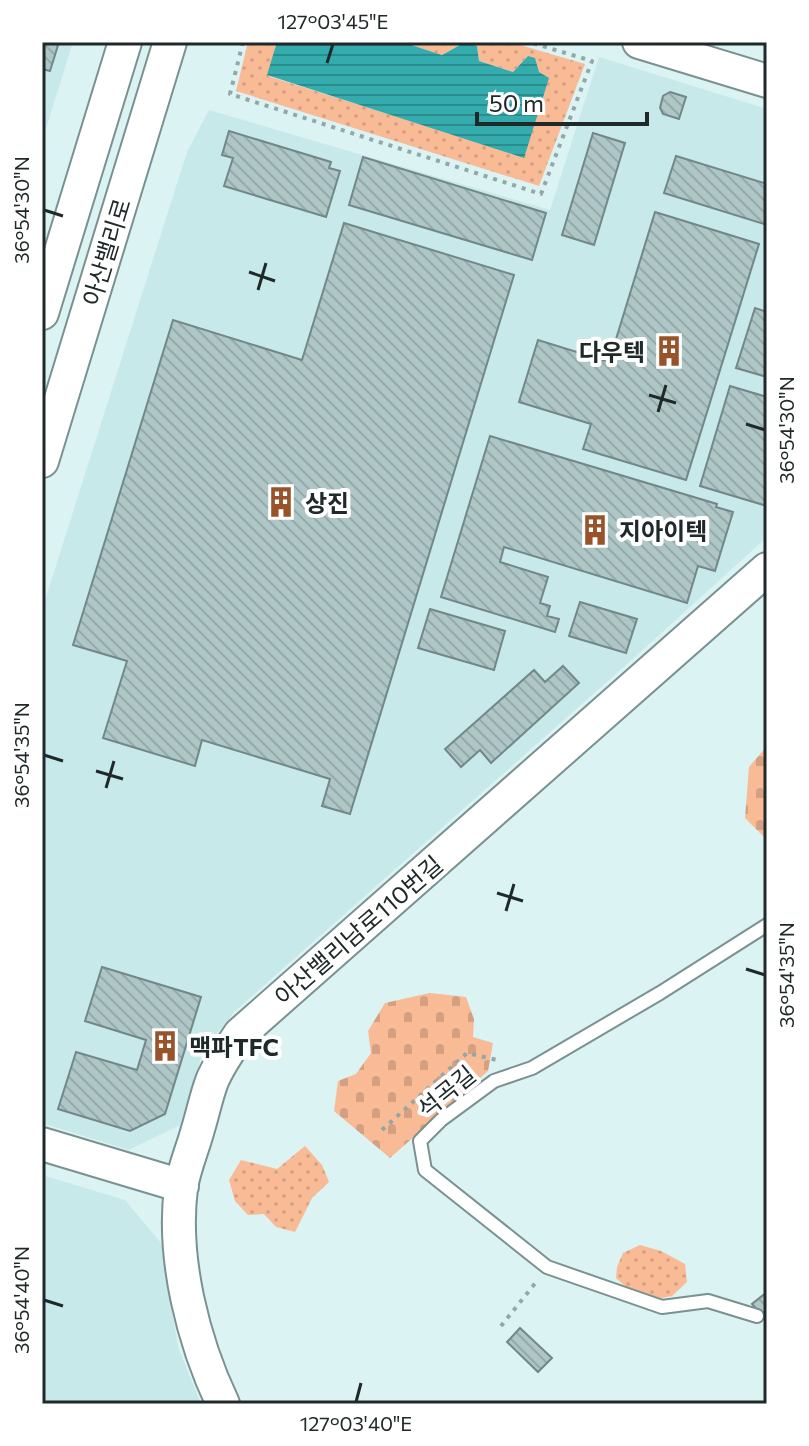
<svg xmlns="http://www.w3.org/2000/svg" width="809" height="1446" viewBox="0 0 809 1446" font-family="Commissioner,'Noto Sans KR',sans-serif">
  <style>
    .built { fill: #c7e9e9 }
    .grass { fill: url(#grass-dots) }
    .cemetery { fill: url(#cemetery-stones) }
    .water { fill: url(#water-rules) }
    .building { fill: url(#building-back-hatch); stroke: #728888; stroke-width: 2 }
    .lines { fill: none; stroke-linecap: round; stroke-linejoin: round }
    .service-casing { stroke: #7b9191; stroke-width: 16 }
    .tertiary-casing { stroke: #7b9191; stroke-width: 36 }
    .path { stroke: #94a7a7; stroke-width: 4; stroke-dasharray: 4 6; stroke-linecap: butt }
    .service { stroke: #fff; stroke-width: 12 }
    .tertiary { stroke: #fff; stroke-width: 32 }
    .ticks { fill: none; stroke: #202929; stroke-width: 3 }
    .labels { text-anchor: middle; dominant-baseline: central; stroke-width: 8; stroke-linejoin: round; paint-order: stroke }
    .street-label { font-size: 24px; fill: #202929; stroke: #fff }
    .poi-label { font-size: 24px; font-weight: bold; fill: #202929; stroke: #fff; text-anchor: start }
    .neatline { fill: none; stroke: #202929; stroke-width: 3 }
    .ticks-label { font-size: 20px; text-anchor: middle; fill: #202929 }
  </style>
  <defs>
    <pattern id="grass-dots" width="8" height="8" patternUnits="userSpaceOnUse" patternTransform="scale(2)"><rect width="8" height="8" fill="#f9ba96"/><path d="M2 2h.1M6 6h.1" fill="none" stroke="#d5a081" stroke-width="1.8" stroke-linecap="round"/></pattern>
    <pattern id="cemetery-stones" width="16" height="16" patternUnits="userSpaceOnUse" patternTransform="scale(2)"><rect width="16" height="16" fill="#f9ba96"/><path d="M2 7V4a2 2 0 0 1 4 0v3zM10 15v-3a2 2 0 0 1 4 0v3z" fill="#d5a081"/></pattern>
    <pattern id="water-rules" width="6" height="5" patternUnits="userSpaceOnUse" patternTransform="scale(2)"><rect width="6" height="5" fill="#34abad"/><path d="M0 2.5h6" fill="none" stroke="#2c8b8d"/></pattern>
    <pattern id="building-back-hatch" width="6" height="6" patternUnits="userSpaceOnUse" patternTransform="scale(2)"><rect width="6" height="6" fill="#afc6c6"/><path d="M-1 5l2 2M0 0l6 6M5-1l2 2" fill="none" stroke="#96aaaa"/></pattern>
  </defs>
  <rect width="100%" height="100%" fill="#dbf3f3"/>
  <path class="built" d="M42 42H73L44 135 42 152Z
    M599 57 767 109V537L635 657 235 1011 203 1051 180 1125 129 1150 42 1123V610L187 152 209 110 550 210Z
    M42 1175 125 1200 161 1243 178 1347 201 1404H42Z"/>
  <path class="grass" d="M248 42H277L268 76 524 157 539 72 528 56 513 72 479 61 477 46 465 42H510L585 64 539 186 236 91Z
    M402 42H464L442 55Z
    M305 1146 322 1165 329 1182 312 1198 295 1232 276 1227 264 1214 248 1215 235 1201 229 1180 241 1160 277 1169Z
    M640 1245 661 1251 685 1264 687 1282 672 1296 656 1299 627 1288 616 1278 617 1267 623 1253Z"/>
  <path class="cemetery" d="M767 746V840L745 818 749 767Z
    M430 993 466 997 474 1019 473 1037 493 1043 488 1071 390 1158 334 1111 338 1081 356 1074 371 1053 368 1031 385 1003Z"/>
  <path class="water" d="M277 42H402L442 55 465 42 477 46 479 61 513 72 528 56 535 58 539 72 549 78 524 158 267 75Z"/>
  <path class="building" d="M42 42H59L50 71 42 69Z
    M670 92 686 97 679 119 663 114 660 108 663 96Z
    M229 131 331 162 329 168 340 171 326 217 224 186 233 158 222 155Z
    M593 133 625 143 594 245 562 235Z
    M676 156 767 184V225L664 193Z
    M363 157 546 213 532 260 349 205Z
    M655 212 759 244 686 480 583 449 591 424 519 402 538 340 609 362Z
    M344 223 514 275 350 814 322 806 330 779 202 740 195 766 103 738 127 661 73 645 173 320 302 360Z
    M755 308 767 312V377L736 368Z
    M730 386 767 397V506L700 486Z
    M490 436 717 504 716 507 733 512 715 571 698 566 687 603 504 547 500 562 548 577 540 603 550 606 547 616 559 619 555 632 441 597Z
    M580 602 637 619 626 653 569 636Z
    M430 609 505 631 494 670 418 648Z
    M563 666 579 683 491 763 480 750 461 767 445 749 534 670 545 682Z
    M102 967 201 997 165 1114 130 1131 58 1109 76 1052 137 1070 146 1040 85 1021Z
    M767 1292V1318L765 1320 752 1304Z
    M520 1328 552 1358 538 1372 507 1342Z"/>
  <g class="lines">
    <defs>
      <path id="service" d="M757 1316 708 1301 662 1307 547 1267 425 1170 420 1141 441 1120 494 1081 532 1068 660 993 767 925"/>
      <path id="tertiary" d="M639 42 767 81
        M42 313 125 42
        M42 461 170 42
        M42 1144 182 1186
        M223 1404C193 1341 172 1258 181 1188 184 1168 193 1148 198 1129 203 1113 206 1097 212 1081 219 1064 230 1049 240 1034L767 569"/>
    </defs>
    <use href="#service" class="service-casing"/>
    <use href="#tertiary" class="tertiary-casing"/>
    <path class="path" d="M243 42 230 94 541 194 592 61 529 42
      M382 1130 467 1053 501 1061
      M501 1326 537 1281"/>
    <use href="#service" class="service"/>
    <use href="#tertiary" class="tertiary"/>
  </g>
  <path class="ticks" d="M327 63 333 44M44 210 63 216M249 272 275 281M258 290 266 263M649 395 676 403M658 412 666 385M746 424 765 430M44 755 63 761M96 771 123 779M106 788 114 761M497 893 523 901M506 911 514 884M746 969 765 975M44 1300 63 1306M356 1402 361 1383"/>
  <defs>
    <symbol id="building-bare" viewBox="-9 -9 18 18"><path d="M-4-6H4V6H1V3H-1V6H-4ZM-2.5-4.3h1.7v1.8h-1.7ZM.8-4.3h1.7v1.8H.8ZM-2.5-1h1.7V.8h-1.7ZM.8-1h1.7V.8H.8Z" fill="#995329" stroke="#fff" stroke-width="2.5" paint-order="stroke"/></symbol>
  </defs>
  <g fill-rule="evenodd">
    <use href="#building-bare" x="647" y="329" width="44" height="44"/>
    <use href="#building-bare" x="259" y="480" width="44" height="44"/>
    <use href="#building-bare" x="573" y="508" width="44" height="44"/>
    <use href="#building-bare" x="143" y="1024" width="44" height="44"/>
  </g>
  <g class="labels">
    <g class="street-label">
      <text transform="translate(106 252) rotate(-73)">아산밸리로</text>
      <text transform="translate(358 930) rotate(-41)">아산밸리남로110번길</text>
      <text transform="translate(446 1091) rotate(-39)">석곡길</text>
    </g>
    <g class="poi-label">
      <text x="645" y="351" text-anchor="end">다우텍</text>
      <text x="305" y="502">상진</text>
      <text x="619" y="530">지아이텍</text>
      <text x="189" y="1046">맥파TFC</text>
    </g>
  </g>
  <rect width="809" height="1446" fill="none" stroke="#ffffff" stroke-width="88"/>
  <path d="M477 112v12h170v-12" fill="none" stroke="#202929" stroke-width="4"/>
  <text x="489" y="112" font-size="24" fill="#202929" stroke="#ffffff" stroke-width="6" paint-order="stroke">50 m</text>
  <rect x="44" y="44" width="721" height="1358" class="neatline"/>
  <g class="ticks-label">
    <text x="333" y="29">127°03'45"E</text>
    <text transform="translate(22 210) rotate(-90)" y="7">36°54'30"N</text>
    <text transform="translate(787 430) rotate(-90)" y="7">36°54'30"N</text>
    <text transform="translate(22 755) rotate(-90)" y="7">36°54'35"N</text>
    <text transform="translate(787 975) rotate(-90)" y="7">36°54'35"N</text>
    <text transform="translate(22 1300) rotate(-90)" y="7">36°54'40"N</text>
    <text x="356" y="1431">127°03'40"E</text>
  </g>
</svg>
